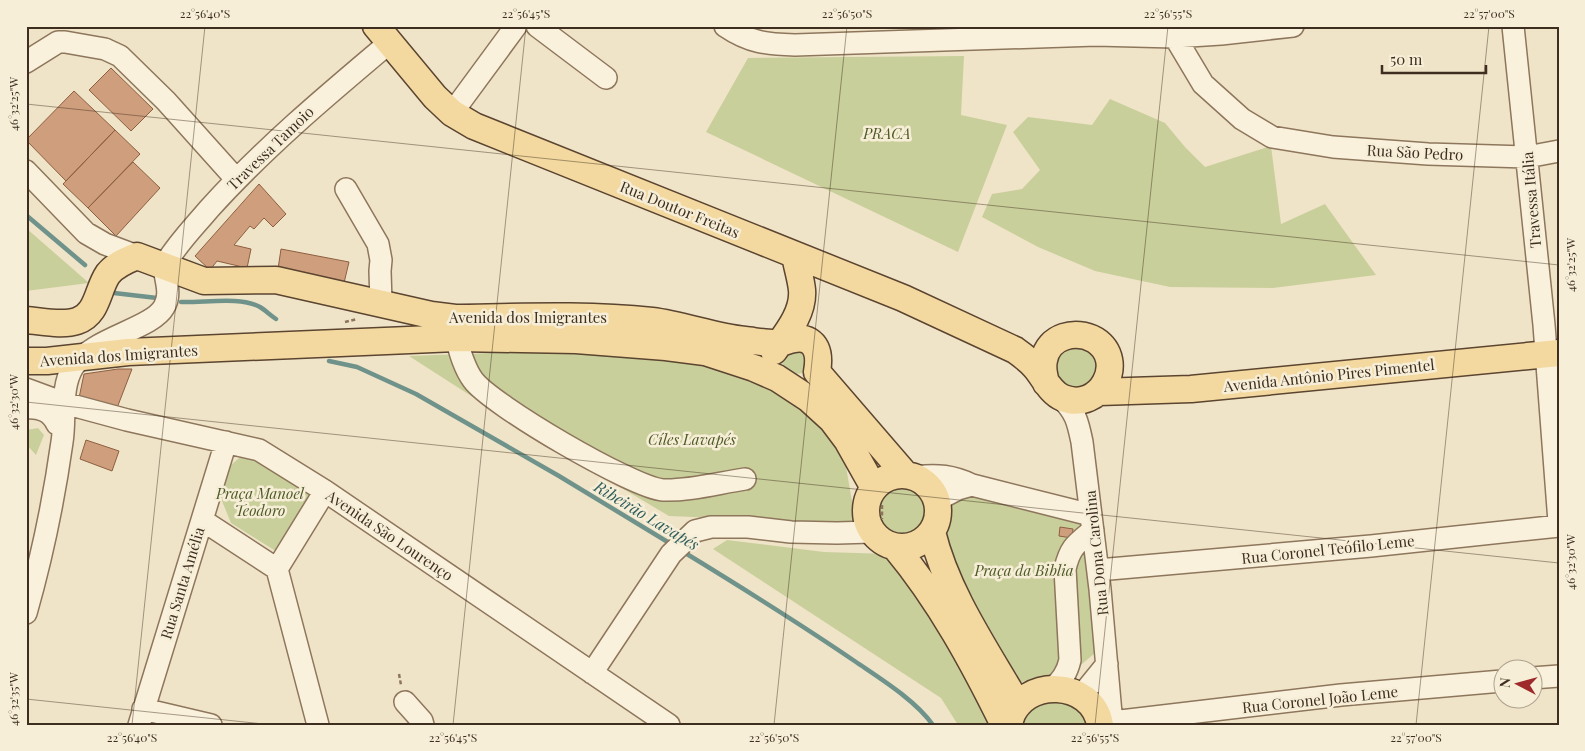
<svg xmlns="http://www.w3.org/2000/svg" width="1585" height="751" viewBox="0 0 1585 751" font-family="'Playfair Display',serif">
  <style>
    .green { fill: #c9cf9b }
    .lines { fill: none; stroke-linecap: round; stroke-linejoin: round }
    .stream { stroke: #6f938a; stroke-width: 4.5 }
    .building { fill: #cf9f7d; stroke: #8d5f41 }
    .minor-casing { stroke: #8d765c; stroke-width: 24 }
    .major-casing { stroke: #5b4430; stroke-width: 29 }
    .path { stroke: #8d765c; stroke-width: 2.5; stroke-dasharray: 4 2.5; stroke-linecap: butt }
    .minor { stroke: #faf1dc; stroke-width: 21 }
    .major { stroke: #f3d9a0; stroke-width: 26 }
    .ticks { fill: none; stroke: #3d2e20; stroke-width: 1; stroke-opacity: 0.45 }
    .labels { text-anchor: middle; dominant-baseline: central; stroke-width: 5; stroke-linejoin: round; paint-order: stroke }
    .park-label { font-size: 15px; font-style: italic; fill: #4d5a26; stroke: #f7eed8 }
    .street-label { font-size: 15px; fill: #3d2e20; stroke: #f7eed8 }
    .water-label { font-size: 16px; font-style: italic; fill: #2f5d5a; stroke: #f7eed8 }
    .neatline { fill: none; stroke: #3d2e20; stroke-width: 2 }
    .ticks-label { font-size: 12px; text-anchor: middle; fill: #3d2e20 }
  </style>
  <rect width="100%" height="100%" fill="#f0e4c8"/>
  <path class="green" d="M964 56 961 115 1007 125 958 252 706 132 748 58Z
    M1110 99 1165 123 1185 147 1205 167 1271 146 1281 224 1325 204 1376 275 1273 288 1170 287 1095 271 1038 247 982 217 992 194 1022 189 1040 170 1013 132 1028 117 1092 125Z
    M26 228 89 283 26 291Z
    M806 343 807 371C795 378 782 371 781 357Z
    M1086 343 1101 369 1080 391 1057 383 1053 358 1057 351Z
    M625 348 715 365 792 398 826 426 845 461 856 524 669 516 524 430 409 356Z
    M38 428 44 435 36 455 26 444V430Z
    M249 456 261 462 316 499 282 555 231 523 222 501 226 477 231 465 239 458Z
    M877 507a26 26 0 1 1 52 0a26 26 0 1 1-52 0Z
    M969 496 1005 499 1082 522 1095 653 1069 675 1021 682 1007 675 953 568 946 536 947 516 953 500Z
    M727 540 824 552 890 554 926 588 991 725H958L941 698 713 549Z
    M1039 699 1076 703 1092 725H1016Z"/>
  <g class="lines">
    <path class="stream" d="M26 215 85 265
      M114 293 157 298
      M181 302C204 303 240 296 260 307 265 310 270 315 276 319
      M329 361 357 367 416 394 559 476 671 544
      M682 551C741 587 799 623 856 662 881 679 915 700 933 725"/>
  </g>
  <path class="building" d="M111 68 153 109 131 131 89 90Z
    M74 91 115 130 66 181 26 140Z
    M115 130 140 154 88 208 63 184Z
    M133 162 160 188 116 236 88 208Z
    M259 184 286 214 273 227 264 218 254 229 250 226 234 245 251 249 247 268 217 261 210 270 195 256Z
    M281 249 349 262 344 283 278 269Z
    M118 369H132L117 408 79 398 84 374Z
    M86 440 119 451 112 471 80 459Z
    M1060 527 1073 529 1072 538 1059 536Z"/>
  <g class="lines">
    <defs>
      <path id="minor" d="M537 26 606 78
        M725 26C750 43 767 44 795 45L1096 35 1174 37 1221 34 1293 26
        M1513 26 1544 325 1559 522
        M1169 27 1203 84 1242 119 1272 137 1333 147 1428 154 1527 157 1559 151
        M26 62 58 42H65L105 49 120 56 166 101 236 179
        M452 113 516 26
        M26 171 86 233 105 244 137 256
        M346 189 378 244 381 260 380 271 381 303
        M456 338C460 352 464 368 473 380 490 404 633 488 663 490 690 491 718 483 745 479
        M26 389 64 403 127 420 259 450 325 491 669 725
        M1061 398C1076 412 1078 423 1082 442L1100 589 1112 725
        M26 408C40 407 51 411 57 424
        M916 477C937 474 953 476 972 485L1091 515
        M937 500 958 489 972 485
        M202 520 277 569
        M1098 570 1371 546 1559 526
        M26 613C42 557 54 499 62 442 66 418 60 388 73 367 92 338 152 329 164 307 172 294 165 280 164 266 176 245 193 228 209 209 264 148 326 96 389 43
        M592 673 671 554 695 531 711 527H748L791 532 837 533 872 532
        M1532 678 1559 676
        M1052 689C1062 680 1067 673 1070 660L1065 569C1070 547 1076 544 1093 530
        M1081 696 1107 664
        M405 702 422 721 423 725
        M1090 705 1112 722 1341 695 1502 681
        M143 709 211 725
        M139 725 226 442
        M318 725 277 569 325 491"/>
      <path id="major" d="M376 26 435 97 452 113 474 126 903 298 1015 350C1022 355 1029 360 1035 367 1044 377 1050 393 1063 398 1100 413 1128 361 1095 340 1076 329 1048 336 1044 360 1042 368 1044 375 1046 383
        M26 320C41 321 62 326 77 321 98 314 97 290 108 274 115 265 127 260 137 256L204 281 276 280 431 315 455 318C521 317 587 314 652 321 684 325 714 337 745 340 755 341 769 344 779 343 789 341 799 335 809 341 820 348 819 361 817 372L905 474
        M774 351C786 334 804 313 802 290 801 279 797 267 795 255
        M26 361H47L128 352 456 338 576 340 666 347 705 352 754 368 777 378 809 399 832 420 847 440 874 488
        M1099 392 1191 389 1559 353
        M866 511a36 36 0 1 1 72 0a36 36 0 1 1-72 0Z
        M932 532C947 594 987 651 1018 705
        M895 547C940 601 973 662 1004 725
        M1010 720C1022 677 1093 679 1100 725"/>
    </defs>
    <use href="#minor" class="minor-casing"/>
    <use href="#major" class="major-casing"/>
    <path class="path" d="M345 322 357 319
      M882 505V519
      M399 674 401 685"/>
    <use href="#minor" class="minor"/>
    <use href="#major" class="major"/>
  </g>
  <path class="ticks" d="M26 104 1559 265M26 402 1559 563M26 699 273 725M132 725 205 26M453 725 526 26M774 725 847 26M1095 725 1168 26M1416 725 1489 26"/>
  <g class="labels">
    <g class="park-label">
      <text x="887" y="133">PRACA</text>
      <text x="692" y="439">Cíles Lavapés</text>
      <text x="260" y="493">Praça Manoel<tspan x="260" dy="17">Teodoro</tspan></text>
      <text x="1024" y="570">Praça da Biblia</text>
    </g>
    <g class="street-label">
      <text transform="translate(270 148) rotate(-44)">Travessa Tamoio</text>
      <text transform="translate(1415 152) rotate(3)">Rua São Pedro</text>
      <text transform="translate(1531 200) rotate(-95)">Travessa Itália</text>
      <text transform="translate(680 209) rotate(22)">Rua Doutor Freitas</text>
      <text x="528" y="317">Avenida dos Imigrantes</text>
      <text transform="translate(119 355) rotate(-4)">Avenida dos Imigrantes</text>
      <text transform="translate(1329 375) rotate(-6)">Avenida Antônio Pires Pimentel</text>
      <text transform="translate(390 535) rotate(34)">Avenida São Lourenço</text>
      <text transform="translate(1328 549) rotate(-6)">Rua Coronel Teófilo Leme</text>
      <text transform="translate(1096 553) rotate(-96)">Rua Dona Carolina</text>
      <text transform="translate(182 583) rotate(-73)">Rua Santa Amélia</text>
      <text transform="translate(1320 699) rotate(-6)">Rua Coronel João Leme</text>
    </g>
    <g class="water-label">
      <text transform="translate(647 515) rotate(31)">Ribeirão Lavapés</text>
    </g>
  </g>
  <rect width="1585" height="751" fill="none" stroke="#f7eed8" stroke-width="55"/>
  <g transform="translate(1518 684) rotate(276)"><circle r="24" fill="#f7eed8" stroke="#ada18e"/>
  <path d="M0-4L9 19L0 12L-9 19Z" fill="#9e2a2b"/>
  <text y="-8" font-size="14" font-weight="bold" text-anchor="middle" fill="#3d2e20">N</text>
  </g>
  <path d="M1382 65v8h104v-8" fill="none" stroke="#3d2e20" stroke-width="2.5"/>
  <text x="1390" y="65" font-size="15" fill="#3d2e20" stroke="#f7eed8" stroke-width="4" paint-order="stroke">50 m</text>
  <rect x="28" y="28" width="1530" height="696" class="neatline"/>
  <g class="ticks-label">
    <text x="205" y="18">22°56'40"S</text>
    <text x="526" y="18">22°56'45"S</text>
    <text x="847" y="18">22°56'50"S</text>
    <text x="1168" y="18">22°56'55"S</text>
    <text x="1489" y="18">22°57'00"S</text>
    <text transform="translate(14 104) rotate(-90)" y="4">46°32'25"W</text>
    <text transform="translate(1571 265) rotate(-90)" y="4">46°32'25"W</text>
    <text transform="translate(14 402) rotate(-90)" y="4">46°32'30"W</text>
    <text transform="translate(1571 562) rotate(-90)" y="4">46°32'30"W</text>
    <text transform="translate(14 699) rotate(-90)" y="4">46°32'35"W</text>
    <text x="132" y="742">22°56'40"S</text>
    <text x="453" y="742">22°56'45"S</text>
    <text x="774" y="742">22°56'50"S</text>
    <text x="1095" y="742">22°56'55"S</text>
    <text x="1416" y="742">22°57'00"S</text>
  </g>
</svg>
